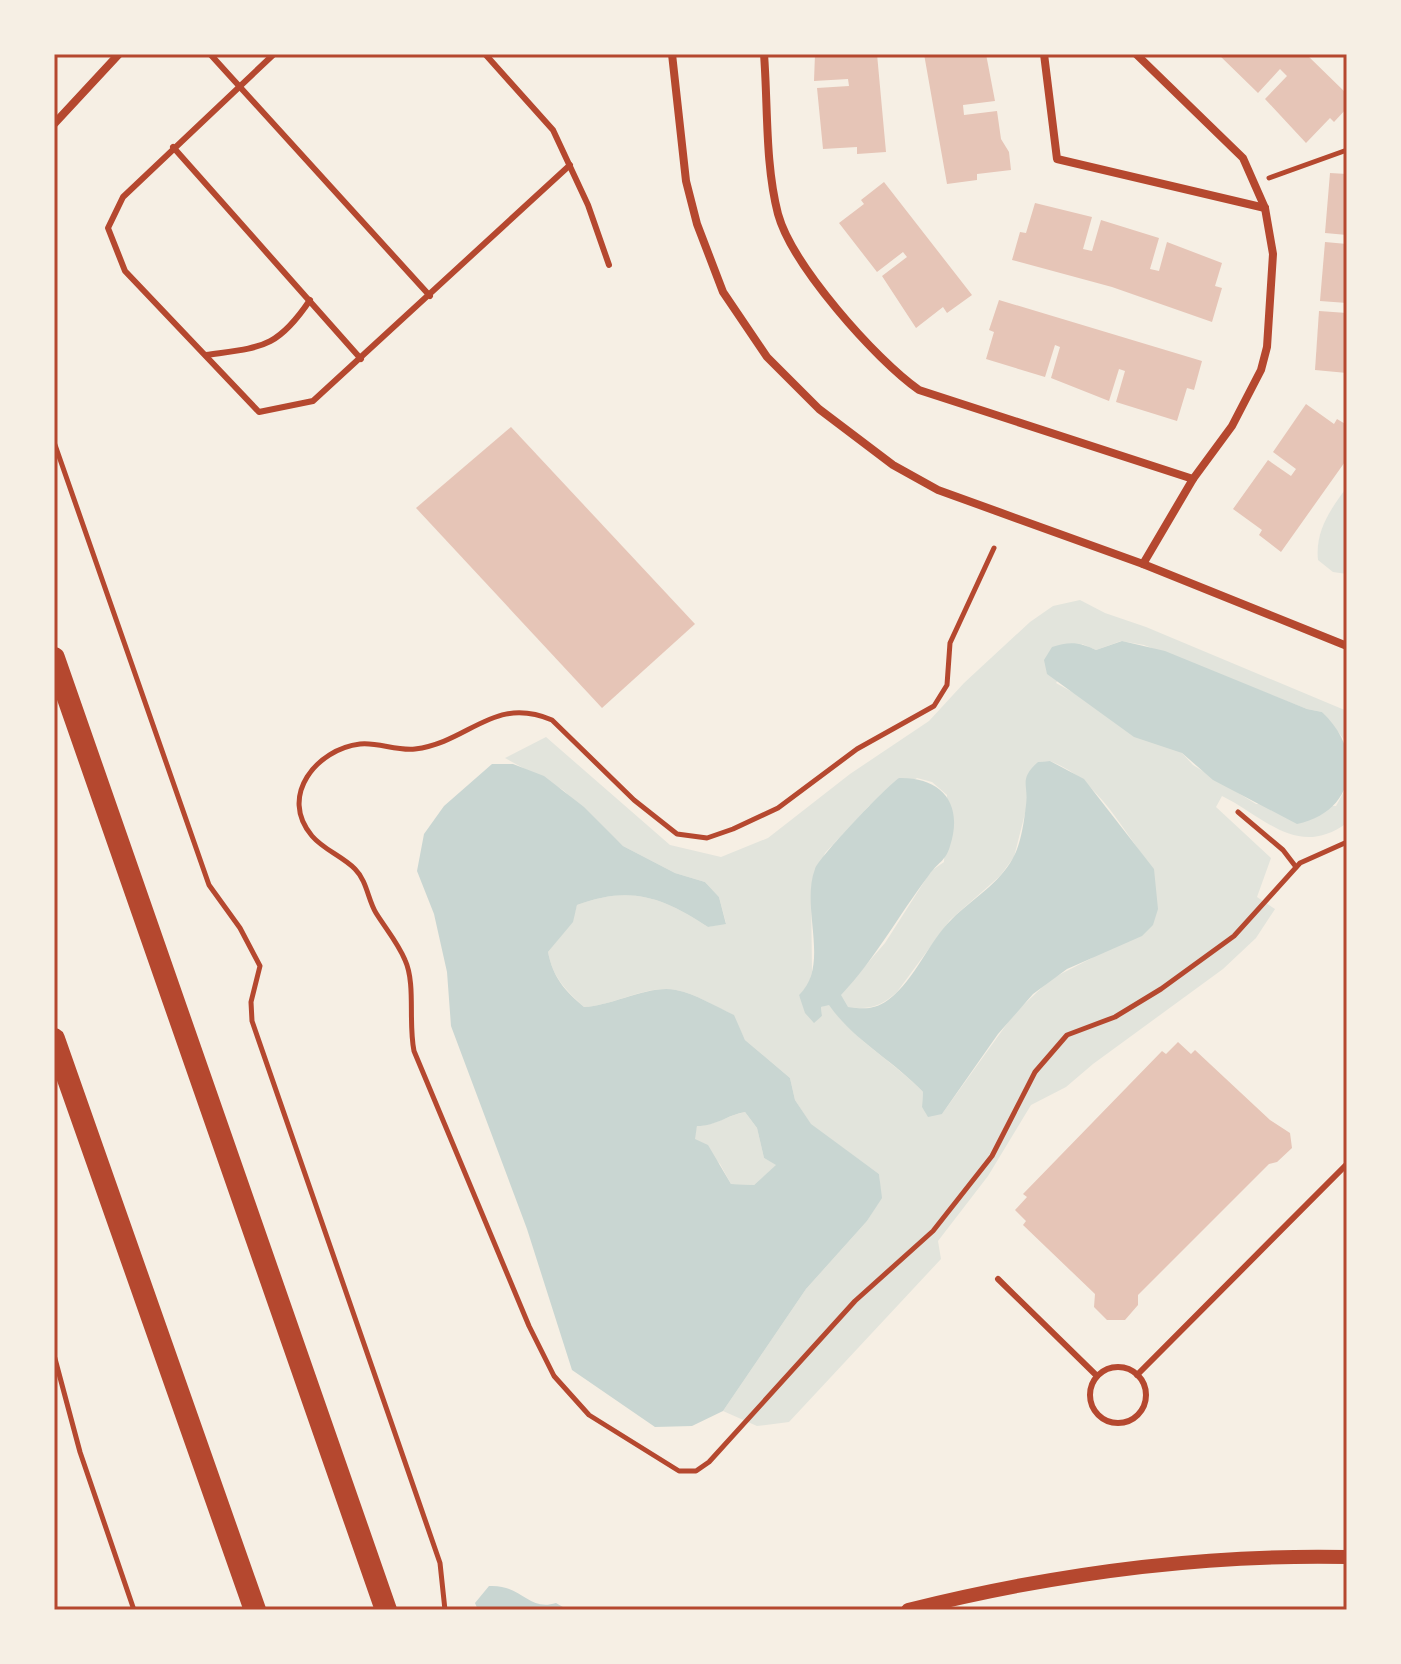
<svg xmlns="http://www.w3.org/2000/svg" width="1401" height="1664" viewBox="0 0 1401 1664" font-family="'DejaVu Sans',sans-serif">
<rect width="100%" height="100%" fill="#f6efe4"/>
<g fill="#e2e4dc" fill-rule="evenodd">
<path d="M1347,487V574L1333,572L1318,560C1315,531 1330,510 1347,487Z"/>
<path d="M1080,600L1105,613L1146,627L1347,711V743L1322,712L1307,709L1144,645L1121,641L1096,650L1082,644L1056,683L1182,753L1193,765L1256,804L1336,806L1347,786V823C1297,859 1265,817 1222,796L1216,807L1271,858L1257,897L1275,909L1256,938L1223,969L1093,1064L1066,1087L1031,1105L988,1176L938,1241L941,1259L789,1422L757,1426L723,1411L806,1289L867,1221L881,1198L879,1174L811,1125L795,1100L790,1078L745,1040L733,1015C715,1006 696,994 676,990C647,984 613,1006 584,1007C565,989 553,978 548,952L572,922L577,905C630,885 663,897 708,927L726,923L719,897L705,882L675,873L623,846L563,790L505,758L546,737L670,845L721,857L768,838L850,774L929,721L964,683L1030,622L1053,606ZM1050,761C1099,779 1123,832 1154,870L1092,958L1051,979L1014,1014L942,1114L922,1107L923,1092C893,1061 853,1040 829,1004L821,1007L822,1016L814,1022L799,995L808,986L812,972L811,888L825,853L869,806L917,778L932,782L947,795L944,862L931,871L885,943L840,995L847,1007C869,1010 880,1007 897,992L950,920L1000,876L1014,857L1038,762Z"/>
<path d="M745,1112L757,1128L764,1158L777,1165L754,1185L731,1184L720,1164L694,1139L697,1126C716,1125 726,1116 745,1112Z"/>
</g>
<g fill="#c9d6d2" fill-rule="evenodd">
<path d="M1122,641L1165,651L1307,709L1322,712C1364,751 1357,811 1297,824L1213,780L1182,753L1134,737L1047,674L1044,660L1052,647C1069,641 1080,642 1096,650Z"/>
<path d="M1050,761L1084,779L1154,869L1158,909L1153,925L1142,936L1067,969L1033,994L998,1034L942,1114L928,1117L922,1107L923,1092C893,1060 854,1041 829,1005L821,1007L822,1016L814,1023L805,1013L799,995C831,965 800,908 815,869C819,857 885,788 899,778C941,777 964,803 950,846C946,861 937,863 929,875C898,916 876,958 841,995L848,1007C864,1009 874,1010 888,1000C916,979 928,942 952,919C972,899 999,884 1013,858C1021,844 1024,822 1026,805C1029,784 1018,780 1038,762Z"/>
<path d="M492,764H513L544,776L584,807L623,846L675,873L705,882L719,897L726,924L708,927C663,897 630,885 577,905L573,922L548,952C553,977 564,990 584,1007C612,1006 650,984 676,990C696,994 715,1006 734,1015L745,1040L790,1078L795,1100L811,1124L879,1174L882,1198L867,1221L806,1289L723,1411L692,1426L655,1427L572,1370L527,1229L451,1026L447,972L434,914L417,871L424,834L444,806ZM745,1112L757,1128L764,1158L776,1165L754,1185L731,1184L708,1145L695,1139L697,1126C717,1126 727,1115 745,1112Z"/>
<path d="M489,1586C522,1584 528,1612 556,1603L568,1610H478L475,1603Z"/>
</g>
<g fill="#e6c5b7">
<polygon points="815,54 877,54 886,152 857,154 857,147 823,149 817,88 849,86 848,79 814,81"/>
<polygon points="924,54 986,54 995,101 963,105 964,115 997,111 1001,139 1009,152 1011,170 977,174 977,180 947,184"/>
<polygon points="1218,54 1306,54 1347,94 1347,108 1334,122 1330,118 1306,143 1265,99 1287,76 1280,69 1258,93"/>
<polygon points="1330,173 1347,174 1347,235 1325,233"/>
<polygon points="884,182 972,295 947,313 943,307 916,328 882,276 907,257 903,252 877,272 839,223 864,204 861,200"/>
<polygon points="1035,203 1092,217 1083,249 1092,251 1101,220 1159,238 1150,269 1159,271 1167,242 1222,263 1215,286 1222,288 1212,322 1112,287 1012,260 1020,232 1026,233"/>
<polygon points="1325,242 1347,244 1347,303 1320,301"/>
<polygon points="999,300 1202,361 1194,390 1187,388 1177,421 1116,402 1125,371 1119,369 1109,401 1051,378 1060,347 1055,345 1045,377 986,359 994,332 989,330"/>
<polygon points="1319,311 1347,313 1347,373 1315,370"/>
<polygon points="1306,404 1334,424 1337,419 1347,425 1347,459 1281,552 1259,535 1262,530 1233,509 1268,460 1291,476 1296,469 1273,452"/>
<polygon points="511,427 695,624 602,708 416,508"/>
<polygon points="1178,1042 1191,1054 1195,1050 1270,1120 1290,1133 1292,1148 1277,1162 1269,1164 1138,1295 1138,1305 1125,1320 1107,1320 1094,1307 1095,1294 1023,1225 1026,1221 1015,1210 1027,1197 1023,1194 1162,1051 1166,1054"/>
</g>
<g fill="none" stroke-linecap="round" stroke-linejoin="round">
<g stroke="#b5482f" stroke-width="5">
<polyline points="1269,178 1347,150"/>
<polyline points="54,442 209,885 240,928 260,966 251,1002 252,1021 440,1563 445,1610"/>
<path d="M994,548L950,643L947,685L934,706L857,749L778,808L733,829L707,838L677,834L634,800L552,720C493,695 470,742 415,749C396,751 378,742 360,744C317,749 278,796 312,836C324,850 342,856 355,869C367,881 368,900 376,913C386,929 398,943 405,960C416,984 408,1022 414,1051L529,1326L554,1376L589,1415L679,1471H696L709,1462L855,1301L933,1231L992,1156L1035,1072L1067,1035L1115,1017L1161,989L1234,936L1300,863L1347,842"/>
<polyline points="1238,812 1283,850 1296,867"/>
<polyline points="54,1355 80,1452 134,1610"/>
</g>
<g stroke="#b5482f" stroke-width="6">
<polyline points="210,54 430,296"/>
<polyline points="274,54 123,197 108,228 125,271 259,412 313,401 570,165"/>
<polyline points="485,54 553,130 588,205 609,265"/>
<polyline points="173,147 361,359"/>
<path d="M206,355C262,347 277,349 310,300"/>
<polyline points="1347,1128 1347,1146"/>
<polyline points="998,1279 1097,1376"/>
<circle cx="1118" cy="1395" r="28"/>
<polyline points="1137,1375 1347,1164"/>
</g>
<g stroke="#b5482f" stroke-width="8">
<polyline points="672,54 686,181 697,224 723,292 767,357 819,409 893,465 938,490 1143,564 1347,646"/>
<path d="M764,54C768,106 765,164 778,214C792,265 875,359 919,390L1193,479"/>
<polyline points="1044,54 1057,159 1265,208"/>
<polyline points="1136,54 1243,158 1265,208 1273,254 1267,347 1261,370 1232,426 1193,479 1143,564"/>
<polyline points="54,124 119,54"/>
</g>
<path stroke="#b5482f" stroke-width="14" d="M908,1610C1052,1574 1198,1554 1347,1557"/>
<g stroke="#b5482f" stroke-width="22">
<polyline points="54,658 386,1610"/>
<polyline points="54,1039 255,1610"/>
</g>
</g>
<rect width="1401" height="1664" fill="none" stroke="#f6efe4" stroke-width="112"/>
<rect x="56" y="56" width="1289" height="1552" fill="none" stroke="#b5482f" stroke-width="3"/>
</svg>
